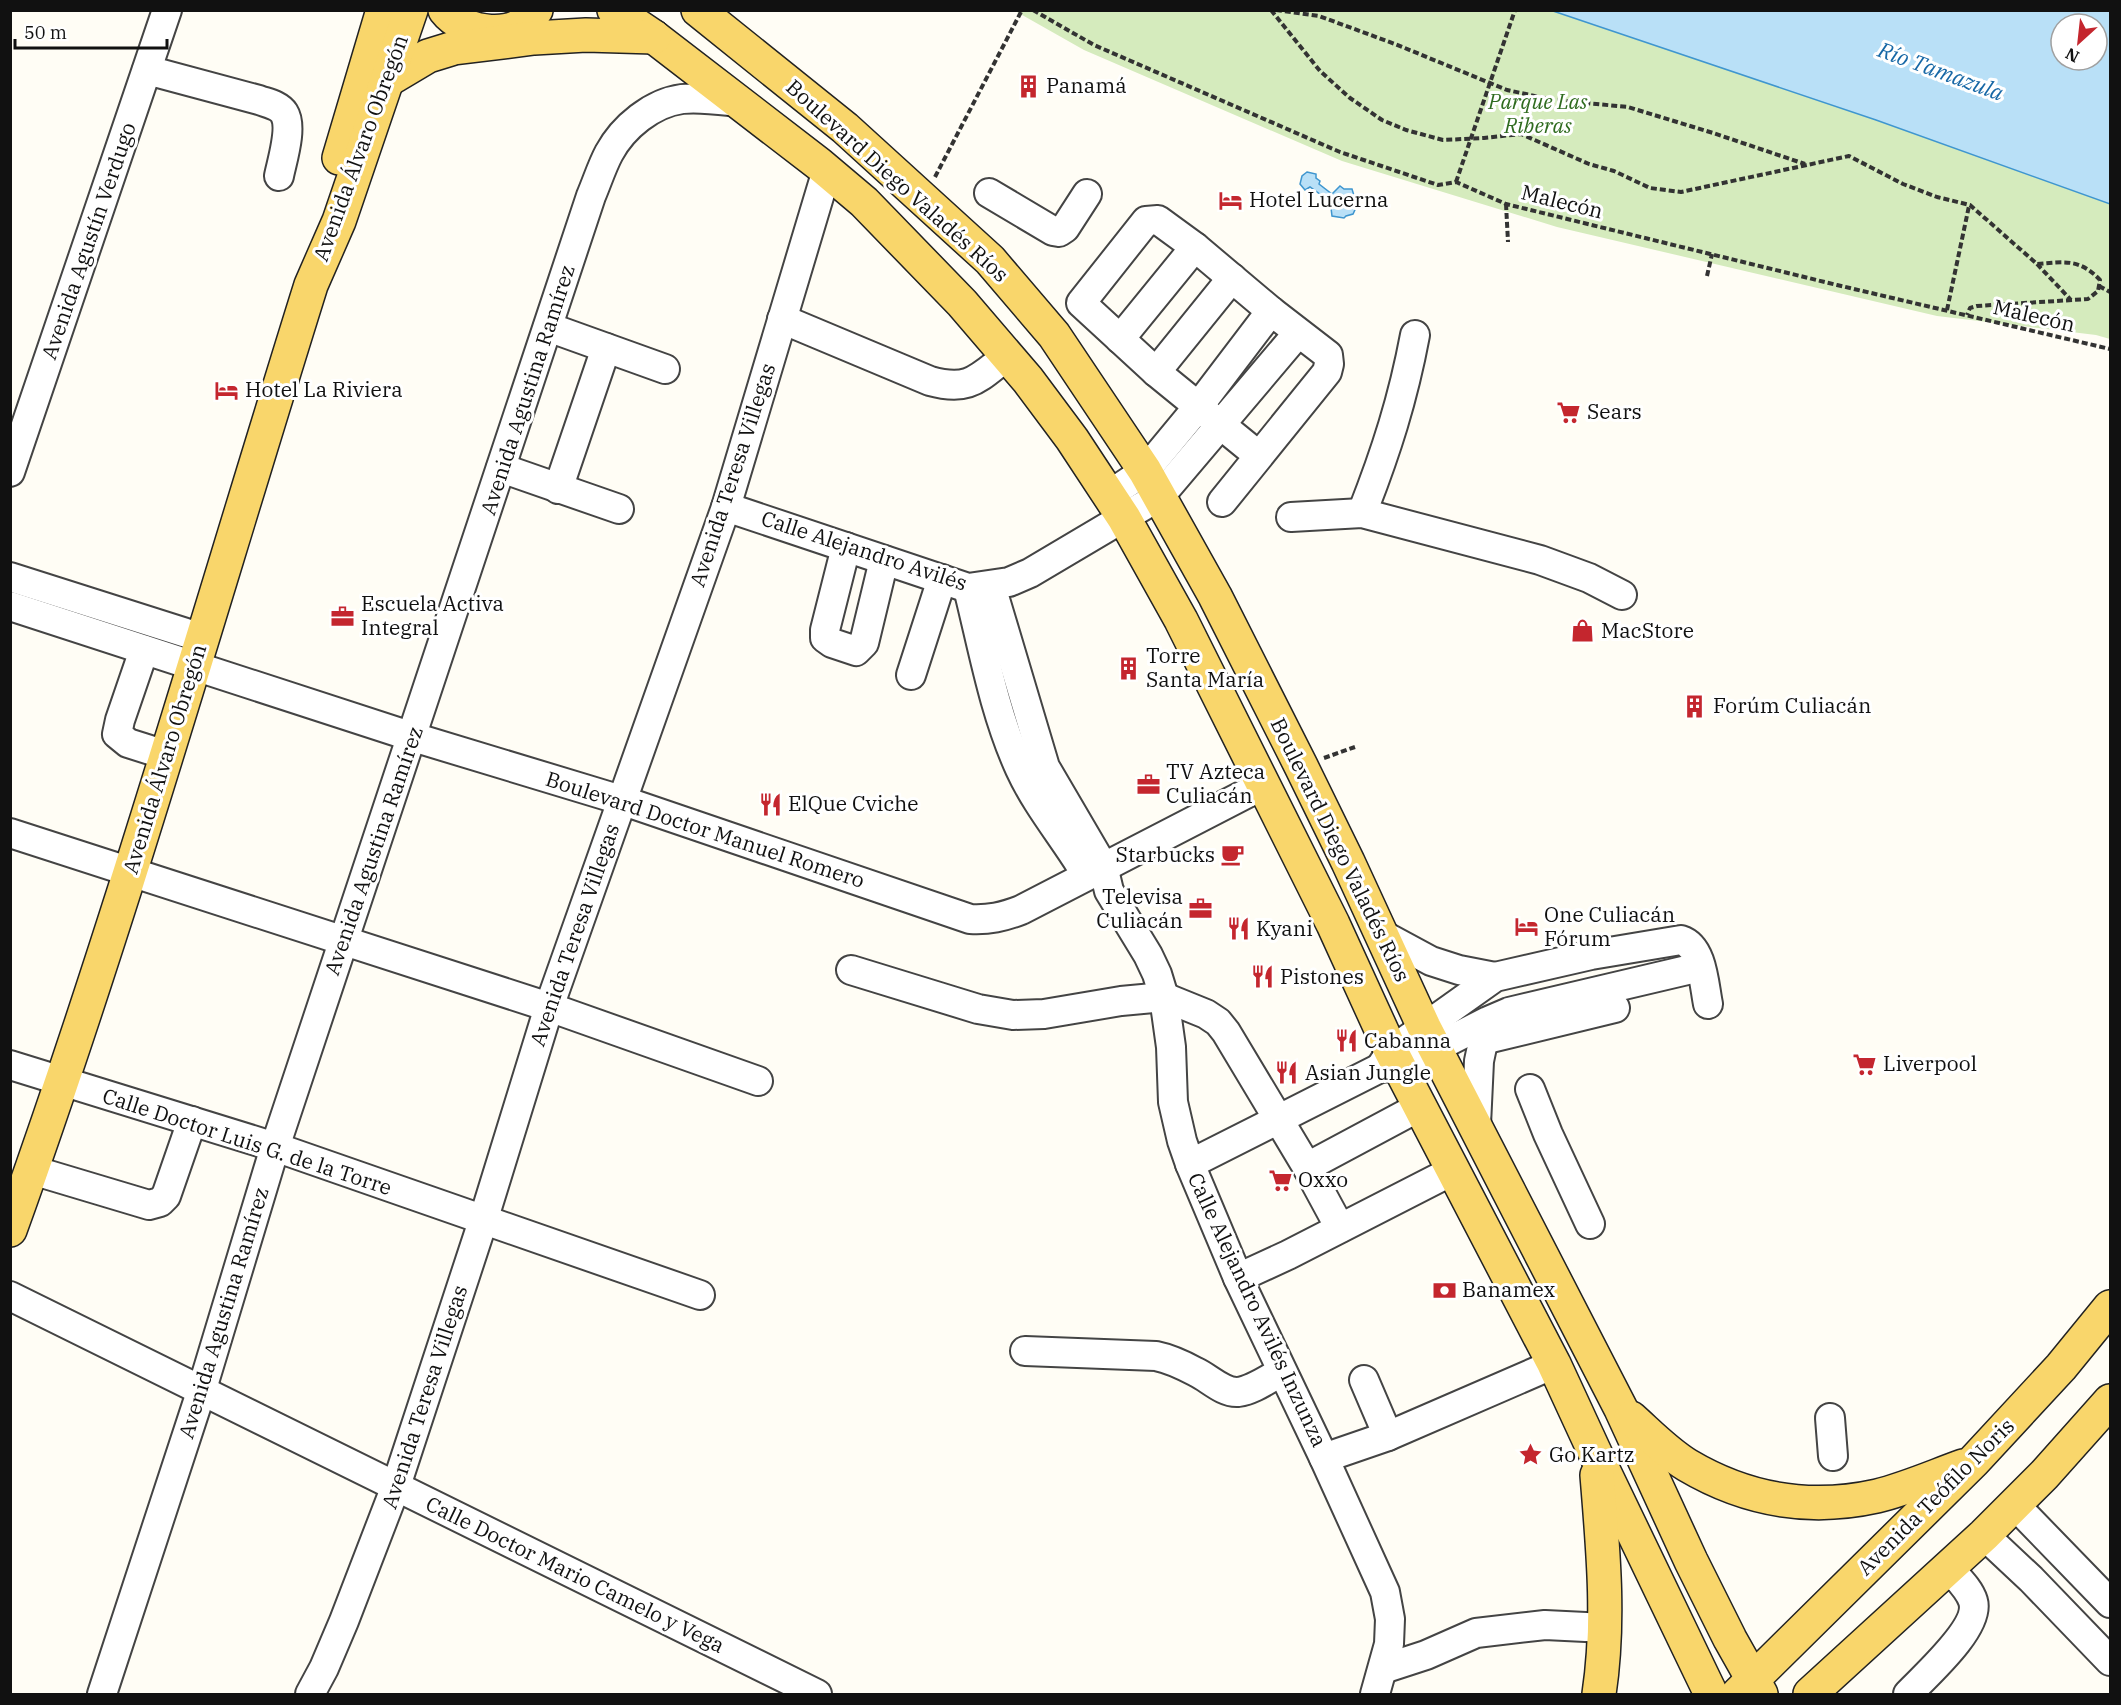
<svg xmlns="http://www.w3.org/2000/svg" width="2121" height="1705" viewBox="0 0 2121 1705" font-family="'IBM Plex Serif',serif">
<rect width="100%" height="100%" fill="#fffdf5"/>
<polygon fill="#d5ebbd" points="1015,11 1553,11 1876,120 2110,204 2110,339 2096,335 1937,316 1557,227 1342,161 1084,50"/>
<g fill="#b9e0f7" stroke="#3f96cf" stroke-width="1.5" fill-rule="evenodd">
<path d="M1553,11H2110V204L1876,120ZM2061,24H2097V60H2061Z"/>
<polygon points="1307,172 1316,174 1316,178 1320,181 1319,184 1332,194 1340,186 1344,189 1352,189 1355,199 1359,201 1353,214 1346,216 1344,218 1332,216 1331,208 1326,204 1328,200 1310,187 1305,190 1300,184 1302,176"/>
</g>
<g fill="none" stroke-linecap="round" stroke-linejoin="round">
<defs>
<g id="minor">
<path d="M147,70L259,100C267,103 279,105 284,113C293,127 282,161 279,176"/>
<polyline points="989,193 1053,231 1059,232 1065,228 1087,194"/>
<path d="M782,319L930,381C970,392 978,378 1007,356"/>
<polyline points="548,327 665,369"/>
<polyline points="1120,339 1195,247"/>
<polyline points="1156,372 1232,278"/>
<polyline points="501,468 619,509"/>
<polyline points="10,472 167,10"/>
<polyline points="558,489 606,348"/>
<polyline points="1109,495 1145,471 1198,407 1271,311"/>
<polyline points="1222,502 1327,372 1329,364 1328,355 1271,311 1195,247 1158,220 1146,221 1081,303 1156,372 1259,456"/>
<polyline points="726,507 968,588 1009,582 1030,573 1160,496 1298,333"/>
<path d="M1362,513C1386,452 1403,399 1415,335"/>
<polyline points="1291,517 1362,513 1540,560 1589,578 1622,595"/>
<polyline points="846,547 825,630 825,638 832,643 856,651 864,643 884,560"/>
<polyline points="10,577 202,638"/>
<polyline points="991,586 1045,767 1103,866 1109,891 1148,955 1157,974 1164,997 1171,1047 1173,1102 1182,1141 1190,1164 1238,1278 1324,1458 1385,1592 1390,1619 1389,1644 1375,1694"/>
<path d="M968,588C983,648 994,712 1020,769C1036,804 1061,834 1081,866"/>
<path d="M10,606L413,737L621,800L970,919C989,920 1003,917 1021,910L1263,785"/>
<polyline points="144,650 120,720 117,734 128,743 166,755"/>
<polyline points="911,675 942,579"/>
<polyline points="10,833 549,1007 758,1081"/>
<polyline points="1381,934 1431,961 1459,970 1495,977"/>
<polyline points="851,970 978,1009 1013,1015 1044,1014 1121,1001 1164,997 1206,1014 1218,1022 1226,1032 1307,1167 1340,1228"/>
<polyline points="1483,1040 1615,1008"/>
<polyline points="10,1065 275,1147 700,1295"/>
<path d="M1380,1068L1391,1051L1495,977L1591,955L1681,940C1703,947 1704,985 1708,1004"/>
<polyline points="1530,1089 1548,1134 1590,1224"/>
<polyline points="1476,1125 1479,1061 1487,1023"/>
<polyline points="1190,1164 1380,1068 1400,1066 1488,1021 1509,1012 1700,967"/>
<polyline points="1307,1167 1421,1106"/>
<polyline points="32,1170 149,1205 160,1202 166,1196 192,1121"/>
<polyline points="1238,1278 1288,1255 1454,1170"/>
<polyline points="10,1296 817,1694"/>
<path d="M1025,1351L1156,1356C1171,1359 1183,1365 1196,1372C1209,1378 1223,1393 1238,1392C1253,1390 1268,1379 1281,1372"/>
<polyline points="1364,1380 1388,1436"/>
<polyline points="1830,1418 1833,1456"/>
<polyline points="1324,1458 1388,1436 1554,1364"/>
<polyline points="2014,1504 2110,1603"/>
<polyline points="1984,1535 2031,1579 2110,1661"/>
<polyline points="1383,1669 1426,1655 1476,1633 1545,1625 1606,1628"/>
<path d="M102,1694L202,1389L275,1147L591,196C597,182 602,166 609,153C623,127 652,103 682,99C700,97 720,100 738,102"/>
<polyline points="310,1694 324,1668 344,1621 396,1486 483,1221 549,1007 726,507 827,170"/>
<path d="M1908,1694C1925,1676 1981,1627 1973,1601C1969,1588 1956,1577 1948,1567"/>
</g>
<g id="major">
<path d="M445,10C464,35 518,42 536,10"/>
<polyline points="614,10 654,37 819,164 864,202 962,303 1028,380 1072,439 1124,518 1181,620 1333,924 1391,1051 1554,1364 1596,1455 1711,1694"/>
<polyline points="698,10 845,128 990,260 1054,335 1145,471 1215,596 1301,766 1348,862 1424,1027 1621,1409 1691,1561 1730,1639 1761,1694"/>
<polyline points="386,81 428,56 454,48 534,38 586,35 654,37"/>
<polyline points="339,158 383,10"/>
<path d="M10,1230C122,919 212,601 311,285L339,221L411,10"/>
<path d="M1631,1418C1649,1434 1666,1452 1687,1465C1746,1500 1810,1511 1877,1496C1906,1489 1935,1476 1963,1466"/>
<path d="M1597,1475C1603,1549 1610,1621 1599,1694"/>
<polyline points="1738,1694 1973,1462 2061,1367 2110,1307"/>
<polyline points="1810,1694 1984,1535 2044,1475 2110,1401"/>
</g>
</defs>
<use href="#minor" stroke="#444" stroke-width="32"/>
<use href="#major" stroke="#222" stroke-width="36"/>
<g stroke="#333" stroke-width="4" stroke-dasharray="6 3" stroke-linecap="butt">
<polyline points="1033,10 1094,45 1340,152 1438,185 1456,182 1506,204 1837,285 2110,349"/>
<path d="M1271,10L1320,71L1350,98L1382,120L1406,130L1443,140L1484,138L1521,134L1589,164L1614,171L1650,188L1681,192L1849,156L1903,184L1937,197L1970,205L2037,264C2065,262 2079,258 2100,280L2098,291L2088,299L1977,306L1970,308L1967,315"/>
<polyline points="1276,10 1319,16 1395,44 1507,90 1554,100 1628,107 1713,133 1805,164"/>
<polyline points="935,177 1022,10"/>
<polyline points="1506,204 1508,242"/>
<polyline points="2037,264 2071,300"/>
<polyline points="1707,276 1712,254"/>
<polyline points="2099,286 2110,292"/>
<polyline points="1947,310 1969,206"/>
<polyline points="1324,758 1355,747"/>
</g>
<use href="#minor" stroke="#fff" stroke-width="28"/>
<use href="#major" stroke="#f9d66b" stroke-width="33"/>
<polyline stroke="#333" stroke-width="4" stroke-dasharray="6 3" stroke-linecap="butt" points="1456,182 1515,10"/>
</g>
<defs>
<symbol id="building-bare" viewBox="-9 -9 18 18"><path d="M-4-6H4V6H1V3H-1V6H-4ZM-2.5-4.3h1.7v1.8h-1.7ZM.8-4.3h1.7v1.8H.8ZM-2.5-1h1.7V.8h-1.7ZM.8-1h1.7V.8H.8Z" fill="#c4262e" stroke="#fff" stroke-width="2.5" paint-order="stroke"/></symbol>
<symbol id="hotel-bare" viewBox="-9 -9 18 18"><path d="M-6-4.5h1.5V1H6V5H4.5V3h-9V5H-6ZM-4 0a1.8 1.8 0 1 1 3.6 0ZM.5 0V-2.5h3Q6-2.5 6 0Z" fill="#c4262e" stroke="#fff" stroke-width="2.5" paint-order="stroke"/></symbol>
<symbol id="supermarket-bare" viewBox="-9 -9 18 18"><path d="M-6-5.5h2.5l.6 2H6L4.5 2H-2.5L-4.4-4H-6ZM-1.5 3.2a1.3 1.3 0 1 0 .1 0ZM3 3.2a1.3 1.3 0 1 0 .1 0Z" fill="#c4262e" stroke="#fff" stroke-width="2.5" paint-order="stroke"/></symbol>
<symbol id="office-bare" viewBox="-9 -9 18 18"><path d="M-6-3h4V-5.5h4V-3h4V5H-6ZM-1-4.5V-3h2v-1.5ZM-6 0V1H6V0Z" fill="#c4262e" stroke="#fff" stroke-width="2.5" paint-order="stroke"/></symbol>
<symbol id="shop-bare" viewBox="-9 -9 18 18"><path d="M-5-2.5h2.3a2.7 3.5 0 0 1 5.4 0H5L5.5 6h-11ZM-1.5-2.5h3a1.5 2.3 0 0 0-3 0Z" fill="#c4262e" stroke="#fff" stroke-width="2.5" paint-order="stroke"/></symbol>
<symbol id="restaurant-bare" viewBox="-9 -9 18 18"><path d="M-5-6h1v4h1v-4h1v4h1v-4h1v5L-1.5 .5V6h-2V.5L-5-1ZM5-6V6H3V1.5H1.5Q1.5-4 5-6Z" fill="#c4262e" stroke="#fff" stroke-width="2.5" paint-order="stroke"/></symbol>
<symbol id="cafe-bare" viewBox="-9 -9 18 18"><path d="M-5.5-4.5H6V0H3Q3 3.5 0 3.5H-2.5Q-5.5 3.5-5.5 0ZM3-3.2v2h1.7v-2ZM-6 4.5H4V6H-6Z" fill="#c4262e" stroke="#fff" stroke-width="2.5" paint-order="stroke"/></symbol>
<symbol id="bank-bare" viewBox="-9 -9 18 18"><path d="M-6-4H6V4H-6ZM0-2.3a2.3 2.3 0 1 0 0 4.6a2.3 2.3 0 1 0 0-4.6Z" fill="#c4262e" stroke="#fff" stroke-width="2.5" paint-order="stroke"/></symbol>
<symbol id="sight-bare" viewBox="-9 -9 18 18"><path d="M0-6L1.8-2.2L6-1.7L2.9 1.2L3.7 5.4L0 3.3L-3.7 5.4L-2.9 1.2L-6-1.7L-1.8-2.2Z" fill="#c4262e" stroke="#fff" stroke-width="2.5" paint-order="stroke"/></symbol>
</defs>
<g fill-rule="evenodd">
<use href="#building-bare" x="1012" y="70" width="33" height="33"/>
<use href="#hotel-bare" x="1214" y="184" width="33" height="33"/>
<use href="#hotel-bare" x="210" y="374" width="33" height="33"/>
<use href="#supermarket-bare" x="1552" y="396" width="33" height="33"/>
<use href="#office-bare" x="326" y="600" width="33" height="33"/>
<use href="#shop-bare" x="1566" y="614" width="33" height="33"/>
<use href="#building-bare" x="1112" y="652" width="33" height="33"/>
<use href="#building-bare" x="1678" y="690" width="33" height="33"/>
<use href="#office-bare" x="1132" y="768" width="33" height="33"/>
<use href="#restaurant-bare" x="754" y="788" width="33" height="33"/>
<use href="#cafe-bare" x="1216" y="838" width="33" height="33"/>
<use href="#office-bare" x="1184" y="892" width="33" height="33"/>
<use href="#hotel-bare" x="1510" y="910" width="33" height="33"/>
<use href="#restaurant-bare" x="1222" y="912" width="33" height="33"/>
<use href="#restaurant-bare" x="1246" y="960" width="33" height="33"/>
<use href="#restaurant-bare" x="1330" y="1024" width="33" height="33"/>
<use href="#supermarket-bare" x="1848" y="1048" width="33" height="33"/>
<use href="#restaurant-bare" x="1270" y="1056" width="33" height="33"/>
<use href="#supermarket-bare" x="1264" y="1164" width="33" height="33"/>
<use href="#bank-bare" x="1428" y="1274" width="33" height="33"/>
<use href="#sight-bare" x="1514" y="1438" width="33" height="33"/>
</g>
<g text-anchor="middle" stroke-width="6" stroke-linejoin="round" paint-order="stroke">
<g font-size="21" fill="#111" stroke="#fff" text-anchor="start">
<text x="1046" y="93">Panamá</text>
<text x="1249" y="207">Hotel Lucerna</text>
<text x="245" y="397">Hotel La Riviera</text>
<text x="1587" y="419">Sears</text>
<text x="361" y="611">Escuela Activa<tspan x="361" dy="24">Integral</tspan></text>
<text x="1601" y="638">MacStore</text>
<text x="1146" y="663">Torre<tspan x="1146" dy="24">Santa María</tspan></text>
<text x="1713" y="713">Forúm Culiacán</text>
<text x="1166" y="779">TV Azteca<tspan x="1166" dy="24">Culiacán</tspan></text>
<text x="788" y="811">ElQue Cviche</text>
<text x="1215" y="862" text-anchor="end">Starbucks</text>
<text x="1183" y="904" text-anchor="end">Televisa<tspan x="1183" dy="24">Culiacán</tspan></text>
<text x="1544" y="922">One Culiacán<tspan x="1544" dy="24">Fórum</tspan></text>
<text x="1256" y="936">Kyani</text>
<text x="1280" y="984">Pistones</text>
<text x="1364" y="1048">Cabanna</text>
<text x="1883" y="1071">Liverpool</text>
<text x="1305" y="1080">Asian Jungle</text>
<text x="1298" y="1187">Oxxo</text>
<text x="1462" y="1297">Banamex</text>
<text x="1549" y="1462">Go Kartz</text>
</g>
<g font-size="21" font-style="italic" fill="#2f6b1f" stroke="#fff">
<text x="1538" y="109">Parque Las<tspan x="1538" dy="24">Riberas</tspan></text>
</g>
<g font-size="21" fill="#111" stroke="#fff">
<text transform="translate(361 148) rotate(-70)" y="7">Avenida Álvaro Obregón</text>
<text transform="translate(897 181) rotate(42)" y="7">Boulevard Diego Valadés Ríos</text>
<text transform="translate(1562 202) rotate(14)" y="7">Malecón</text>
<text transform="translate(89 241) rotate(-71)" y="7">Avenida Agustín Verdugo</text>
<text transform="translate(2034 316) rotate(13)" y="7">Malecón</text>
<text transform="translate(528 390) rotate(-72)" y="7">Avenida Agustina Ramírez</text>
<text transform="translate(733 475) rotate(-72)" y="7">Avenida Teresa Villegas</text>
<text transform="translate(864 551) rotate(18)" y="7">Calle Alejandro Avilés</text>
<text transform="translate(165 759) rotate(-73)" y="7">Avenida Álvaro Obregón</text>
<text transform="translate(705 830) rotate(18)" y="7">Boulevard Doctor Manuel Romero</text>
<text transform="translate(1340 850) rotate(64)" y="7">Boulevard Diego Valadés Ríos</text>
<text transform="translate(374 851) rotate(-71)" y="7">Avenida Agustina Ramírez</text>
<text transform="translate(575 935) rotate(-71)" y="7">Avenida Teresa Villegas</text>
<text transform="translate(247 1142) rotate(18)" y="7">Calle Doctor Luis G. de la Torre</text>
<text transform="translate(1257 1310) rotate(65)" y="7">Calle Alejandro Avilés Inzunza</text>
<text transform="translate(224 1313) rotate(-73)" y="7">Avenida Agustina Ramírez</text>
<text transform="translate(425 1397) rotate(-72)" y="7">Avenida Teresa Villegas</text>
<text transform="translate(1936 1497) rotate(-45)" y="7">Avenida Teófilo Noris</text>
<text transform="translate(575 1575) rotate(26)" y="7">Calle Doctor Mario Camelo y Vega</text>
</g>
<g font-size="22" font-style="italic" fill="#1768a6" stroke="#fff">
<text transform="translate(1941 71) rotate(20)" y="8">Río Tamazula</text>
</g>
</g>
<rect width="2121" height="1705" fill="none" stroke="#111111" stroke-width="24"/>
<g transform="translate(2079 42) rotate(207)"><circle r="28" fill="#ffffff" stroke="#a0a0a0" stroke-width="1.5"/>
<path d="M0-4.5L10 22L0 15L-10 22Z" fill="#c4262e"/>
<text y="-9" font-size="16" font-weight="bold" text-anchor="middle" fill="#111111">N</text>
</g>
<path d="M15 39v9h152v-9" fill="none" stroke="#111111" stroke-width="3"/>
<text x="24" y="39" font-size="18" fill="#111111" stroke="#ffffff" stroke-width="4.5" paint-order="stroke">50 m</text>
</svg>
